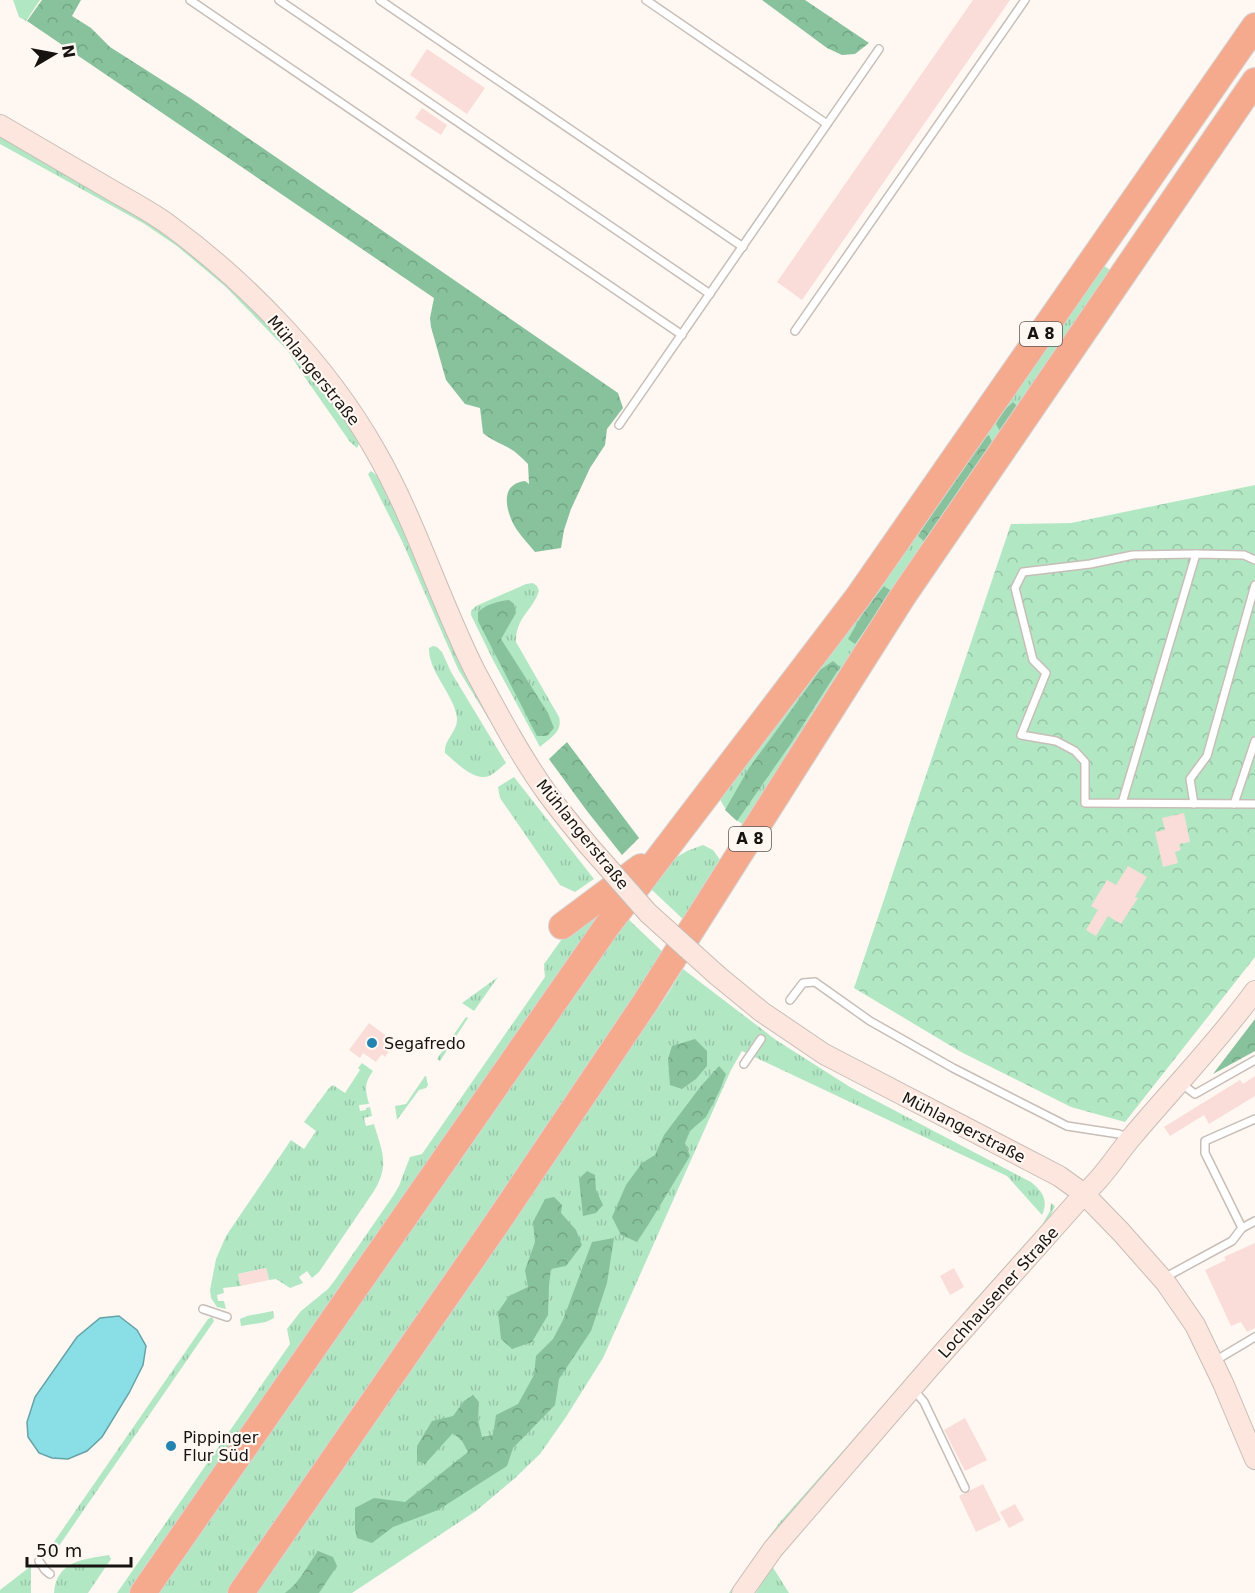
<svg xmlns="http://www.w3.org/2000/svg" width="1255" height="1593" viewBox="0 0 1255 1593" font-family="'DejaVu Sans',sans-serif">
<defs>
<pattern id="grass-tufts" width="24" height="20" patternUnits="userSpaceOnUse" patternTransform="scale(1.5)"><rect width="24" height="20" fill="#b2e7c4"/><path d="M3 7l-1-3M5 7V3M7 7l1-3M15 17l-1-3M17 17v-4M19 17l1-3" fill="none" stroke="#98c5a7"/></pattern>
<pattern id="forest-crowns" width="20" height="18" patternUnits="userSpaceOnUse" patternTransform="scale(1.5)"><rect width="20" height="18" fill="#87c29c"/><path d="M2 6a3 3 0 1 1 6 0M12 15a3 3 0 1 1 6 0" fill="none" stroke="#74a685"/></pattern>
<pattern id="park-crowns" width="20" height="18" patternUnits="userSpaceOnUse" patternTransform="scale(1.5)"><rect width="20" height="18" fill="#b2e7c4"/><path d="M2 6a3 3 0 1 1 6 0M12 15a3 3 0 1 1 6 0" fill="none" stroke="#98c5a7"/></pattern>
</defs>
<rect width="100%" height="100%" fill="#fff7f2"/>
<g fill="url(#grass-tufts)">
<polygon points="13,0 40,0 26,21 19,17"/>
<polygon points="0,134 146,219 228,283 276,329 324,388 360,441 357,448 350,442 304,376 288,351 226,287 177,246 143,223 0,144"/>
<path d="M1101,264L1115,273L746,826C731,818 725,810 718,795Z"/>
<polygon points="371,471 380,478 512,757 458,669 402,541 368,474"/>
<path d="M533,583L537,586L539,591C532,612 516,616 516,642L559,717C563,732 550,738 540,747L493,660L471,615V611L476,606L526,584Z"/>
<path d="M433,646L437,647L442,652L451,672L506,763C501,767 496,772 491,775C476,784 456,762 445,753C443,740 458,732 457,718C454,694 428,672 429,648Z"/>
<polygon points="514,777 594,879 575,892 560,885 500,798 498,787"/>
<polygon points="703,845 713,850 723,864 687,923 651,889 675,858 687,851"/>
<polygon points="598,909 603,913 130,1593 117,1593 290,1344 287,1329 301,1311 328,1289 335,1280 393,1196 399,1186 410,1157 422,1154 545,977 544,964 567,932"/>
<polygon points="625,916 667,956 612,1039 228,1593 155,1593"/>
<path d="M683,969L776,1040L850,1087L1031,1182C1042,1191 1049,1200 1042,1215L1007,1176L742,1051L731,1070L603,1358L566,1417L540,1454L514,1479L476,1511L352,1593H256L555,1160L669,992Z"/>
<polygon points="498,977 474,1011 462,1003"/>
<polygon points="466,1017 468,1018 440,1061 437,1059"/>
<path d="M362,1063L373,1071C364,1084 365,1089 369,1104L359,1105L360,1111L366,1110V1108L370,1107L372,1116L364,1118L366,1126L374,1124C382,1151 390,1165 374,1191L319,1272L312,1278L307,1271L299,1277L303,1283L290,1288L276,1279L269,1280L266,1268L238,1274L241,1286L223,1288L224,1293L217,1295L218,1301H224L226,1309L217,1307L211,1298L210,1290L216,1259L226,1236L291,1140L304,1149L316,1131L304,1122L329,1088L333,1085L345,1093L360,1070L358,1068Z"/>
<polygon points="425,1076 426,1076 428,1085 426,1088 419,1090 397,1120 395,1106 406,1104"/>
<polygon points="1051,1203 1055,1206 1049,1219 967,1312 966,1310 1042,1225 1050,1211"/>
<polygon points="273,1311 274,1318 266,1322 241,1326 240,1319 247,1316"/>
<polygon points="212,1317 214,1321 52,1556 48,1556 47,1552 208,1319"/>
<polygon points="954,1326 955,1328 735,1593 729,1593 779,1523"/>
<path d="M109,1555L111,1559L88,1593H54C56,1561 84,1559 109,1555Z"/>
<polygon points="31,1566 31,1593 0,1593 0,1590"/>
<polygon points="772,1566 789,1593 756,1593"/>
</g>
<g fill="url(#forest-crowns)">
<path d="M42,0H81L72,16L91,28L110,47L190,98L618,393L623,408L607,429L605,445L590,468L571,509L564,530L561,548L535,552C529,545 522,537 517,530C506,513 498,484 525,481L529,484L528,464C522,458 516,452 509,448C500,443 491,440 483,433L480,408L465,404L446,380L431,327L430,318L434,298L27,21Z"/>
<polygon points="762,0 805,0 869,43 855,54 842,55 827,48"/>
<polygon points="1013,402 1017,406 1016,413 1000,431 996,424 1001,413"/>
<polygon points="989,435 993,444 925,542 918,536 951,483 981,440"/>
<polygon points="884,586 892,592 855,644 848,639 866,608"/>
<path d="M509,600L514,604L516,613L501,639L548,713L554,728L547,736H537L478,621V612C486,604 499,601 509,600Z"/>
<polygon points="833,661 840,667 792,742 737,821 725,810 749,768 782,723 820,670"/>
<polygon points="567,742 639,838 622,855 587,811 549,759"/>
<polygon points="1255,1019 1255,1051 1213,1074"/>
<polygon points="695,1039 707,1051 707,1066 696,1079 682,1089 670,1085 668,1059 672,1046"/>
<polygon points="719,1066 726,1074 720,1090 706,1117 690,1131 685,1143 690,1156 650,1222 637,1242 621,1235 612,1217 626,1185 642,1163 655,1155 664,1135 701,1086"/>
<polygon points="587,1171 595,1175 596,1190 603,1205 596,1213 583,1216 579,1179"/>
<polygon points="554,1197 562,1205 561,1213 576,1230 582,1245 566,1266 551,1269 549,1285 548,1315 532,1342 512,1349 501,1339 498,1312 509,1296 528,1287 525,1270 535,1242 533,1222 545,1199"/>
<polygon points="614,1238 607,1283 591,1331 559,1379 555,1405 513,1448 507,1466 438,1510 393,1527 372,1543 357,1538 355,1529 355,1508 374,1498 405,1502 468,1452 462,1441 453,1433 425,1464 417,1461 417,1446 432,1421 453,1416 464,1401 473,1395 479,1402 478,1420 482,1437 493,1435 496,1415 518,1404 534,1375 536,1356 553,1339 563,1320 592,1242"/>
<path d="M318,1551L333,1557L337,1566L319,1593H285C301,1581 306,1567 318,1551Z"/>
</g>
<polygon fill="url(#park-crowns)" points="1255,485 1255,957 1125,1122 1071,1107 961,1052 854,988 1011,524 1071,523"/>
<polygon fill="#8adfe6" stroke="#67a2a6" stroke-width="1.5" points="119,1316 137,1330 146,1346 143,1365 129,1393 102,1437 87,1451 68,1459 52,1458 39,1453 28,1437 27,1422 35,1397 77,1337 100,1318"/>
<g fill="#faddd8">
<polygon points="973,0 1010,0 802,300 777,282"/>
<polygon points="427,49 485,88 467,114 410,75"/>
<polygon points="422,108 447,125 441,135 415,118"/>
<polygon points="1184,813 1190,842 1179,844 1181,850 1175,852 1178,863 1163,867 1155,832 1165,830 1162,818"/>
<polygon points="1128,866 1147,877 1135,897 1138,898 1121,924 1108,916 1096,936 1086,930 1098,910 1091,906 1107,880 1116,885"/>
<polygon points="369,1023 392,1040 388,1046 391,1048 385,1057 382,1054 376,1062 363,1053 360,1058 349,1050"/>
<polygon points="1255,1076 1255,1096 1209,1124 1204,1115 1170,1136 1164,1127 1240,1080 1243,1084"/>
<polygon points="1255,1243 1255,1328 1247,1332 1241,1322 1231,1326 1205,1270 1226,1260 1224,1257"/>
<polygon points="266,1268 269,1280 241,1286 238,1274"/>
<polygon points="954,1268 964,1287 950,1295 940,1276"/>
<polygon points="965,1418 987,1460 965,1471 944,1430"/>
<polygon points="983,1484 1001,1520 976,1532 959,1496"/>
<polygon points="1015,1504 1024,1520 1009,1528 1000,1512"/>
</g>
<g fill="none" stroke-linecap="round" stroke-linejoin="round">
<defs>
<g id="lane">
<polyline points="190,0 682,335"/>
<polyline points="279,0 710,294"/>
<polyline points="380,0 743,247"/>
<polyline points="646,0 827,124"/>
<polyline points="795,331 1025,0"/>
<polyline points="619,425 879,49"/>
<polyline points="1196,554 1133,555 1090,564 1023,572 1015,588 1033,660 1046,673 1021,735 1056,741 1075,751 1085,762 1085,803 1255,804"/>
<polyline points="1122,803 1196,554 1244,555 1255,560"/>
<polyline points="1194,804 1190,779 1207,756 1255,585"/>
<polyline points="1234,804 1255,741"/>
<polyline points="790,1000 803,983 815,982 870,1021 953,1068 1067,1126 1119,1134 1128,1138"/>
<polyline points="744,1064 761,1039"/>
<polyline points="1182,1084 1195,1094 1255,1060"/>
<polyline points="1242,1228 1205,1153 1205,1141 1255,1119"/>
<polyline points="1164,1278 1232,1241 1242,1228 1255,1221"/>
<polyline points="203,1309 227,1317"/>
<polyline points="1213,1362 1255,1337"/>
<polyline points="914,1390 924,1402 965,1488"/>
<polyline points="39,1561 45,1570 50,1574"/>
</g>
<g id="secondary">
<path d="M0,125C36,146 72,167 108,188C128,200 150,211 169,225C248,283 327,365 375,450C416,521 439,600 476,673C497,712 521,757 547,793C560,811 574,828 588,845"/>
<polyline points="718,976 762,1012 824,1054 1059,1176 1084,1194 1121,1232 1166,1283 1195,1325 1223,1383 1255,1459"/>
<path d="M742,1593L773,1549L932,1365L1084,1194C1103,1178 1115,1157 1131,1138C1172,1089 1217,1043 1255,991"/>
</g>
<g id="highway">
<polyline points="562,926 641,867"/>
<polyline points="143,1593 607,926 858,597 1255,26"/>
<polyline points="241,1593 497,1223 645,1003 903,596 1255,81"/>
</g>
</defs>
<use href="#lane" stroke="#c7beb7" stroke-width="10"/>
<use href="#secondary" stroke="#c7beb7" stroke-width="22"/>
<use href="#highway" stroke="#d5d5d4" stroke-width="28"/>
<use href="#lane" stroke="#fff" stroke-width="7"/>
<use href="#secondary" stroke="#fce6dd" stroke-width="20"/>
<use href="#highway" stroke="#f5aa8e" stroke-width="26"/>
<defs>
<polyline id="secondary-bridge" points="588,845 648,913 718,976"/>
</defs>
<use href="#secondary-bridge" stroke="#c7beb7" stroke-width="22" stroke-linecap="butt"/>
<use href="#secondary-bridge" stroke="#fce6dd" stroke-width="20"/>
</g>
<g fill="#2284af" stroke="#fff7f2" stroke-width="2">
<circle cx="372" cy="1043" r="6"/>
<circle cx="171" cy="1446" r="6"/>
</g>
<g text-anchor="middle" stroke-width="4.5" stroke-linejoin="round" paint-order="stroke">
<g fill="#fff7f2" stroke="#5c5754" stroke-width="1.5">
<rect x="1020" y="322" width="42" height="24" rx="4.5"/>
<rect x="729" y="827" width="42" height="24" rx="4.5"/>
</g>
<g font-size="15" font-weight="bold" fill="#161310">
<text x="1041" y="339">A 8</text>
<text x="750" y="844">A 8</text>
</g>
<g font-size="16" fill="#161310" stroke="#fff7f2">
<text transform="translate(314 370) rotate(51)" y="6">Mühlangerstraße</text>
<text transform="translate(583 834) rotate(51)" y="6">Mühlangerstraße</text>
<text transform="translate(964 1127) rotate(27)" y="6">Mühlangerstraße</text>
<text transform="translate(998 1292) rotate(-48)" y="6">Lochhausener Straße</text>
</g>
<g font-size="16" fill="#161310" stroke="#fff7f2" text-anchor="start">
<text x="384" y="1049">Segafredo</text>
<text x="183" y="1443">Pippinger<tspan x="183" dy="18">Flur Süd</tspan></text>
</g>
</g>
<g transform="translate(54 54) rotate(80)" stroke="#fff7f2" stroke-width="4.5" paint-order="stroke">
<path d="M0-4.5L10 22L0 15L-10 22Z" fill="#161310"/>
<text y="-9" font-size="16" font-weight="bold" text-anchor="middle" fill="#161310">N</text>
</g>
<path d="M27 1557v9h104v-9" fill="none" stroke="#161310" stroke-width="3"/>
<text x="36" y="1557" font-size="18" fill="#161310" stroke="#fff7f2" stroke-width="4.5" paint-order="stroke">50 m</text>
</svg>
